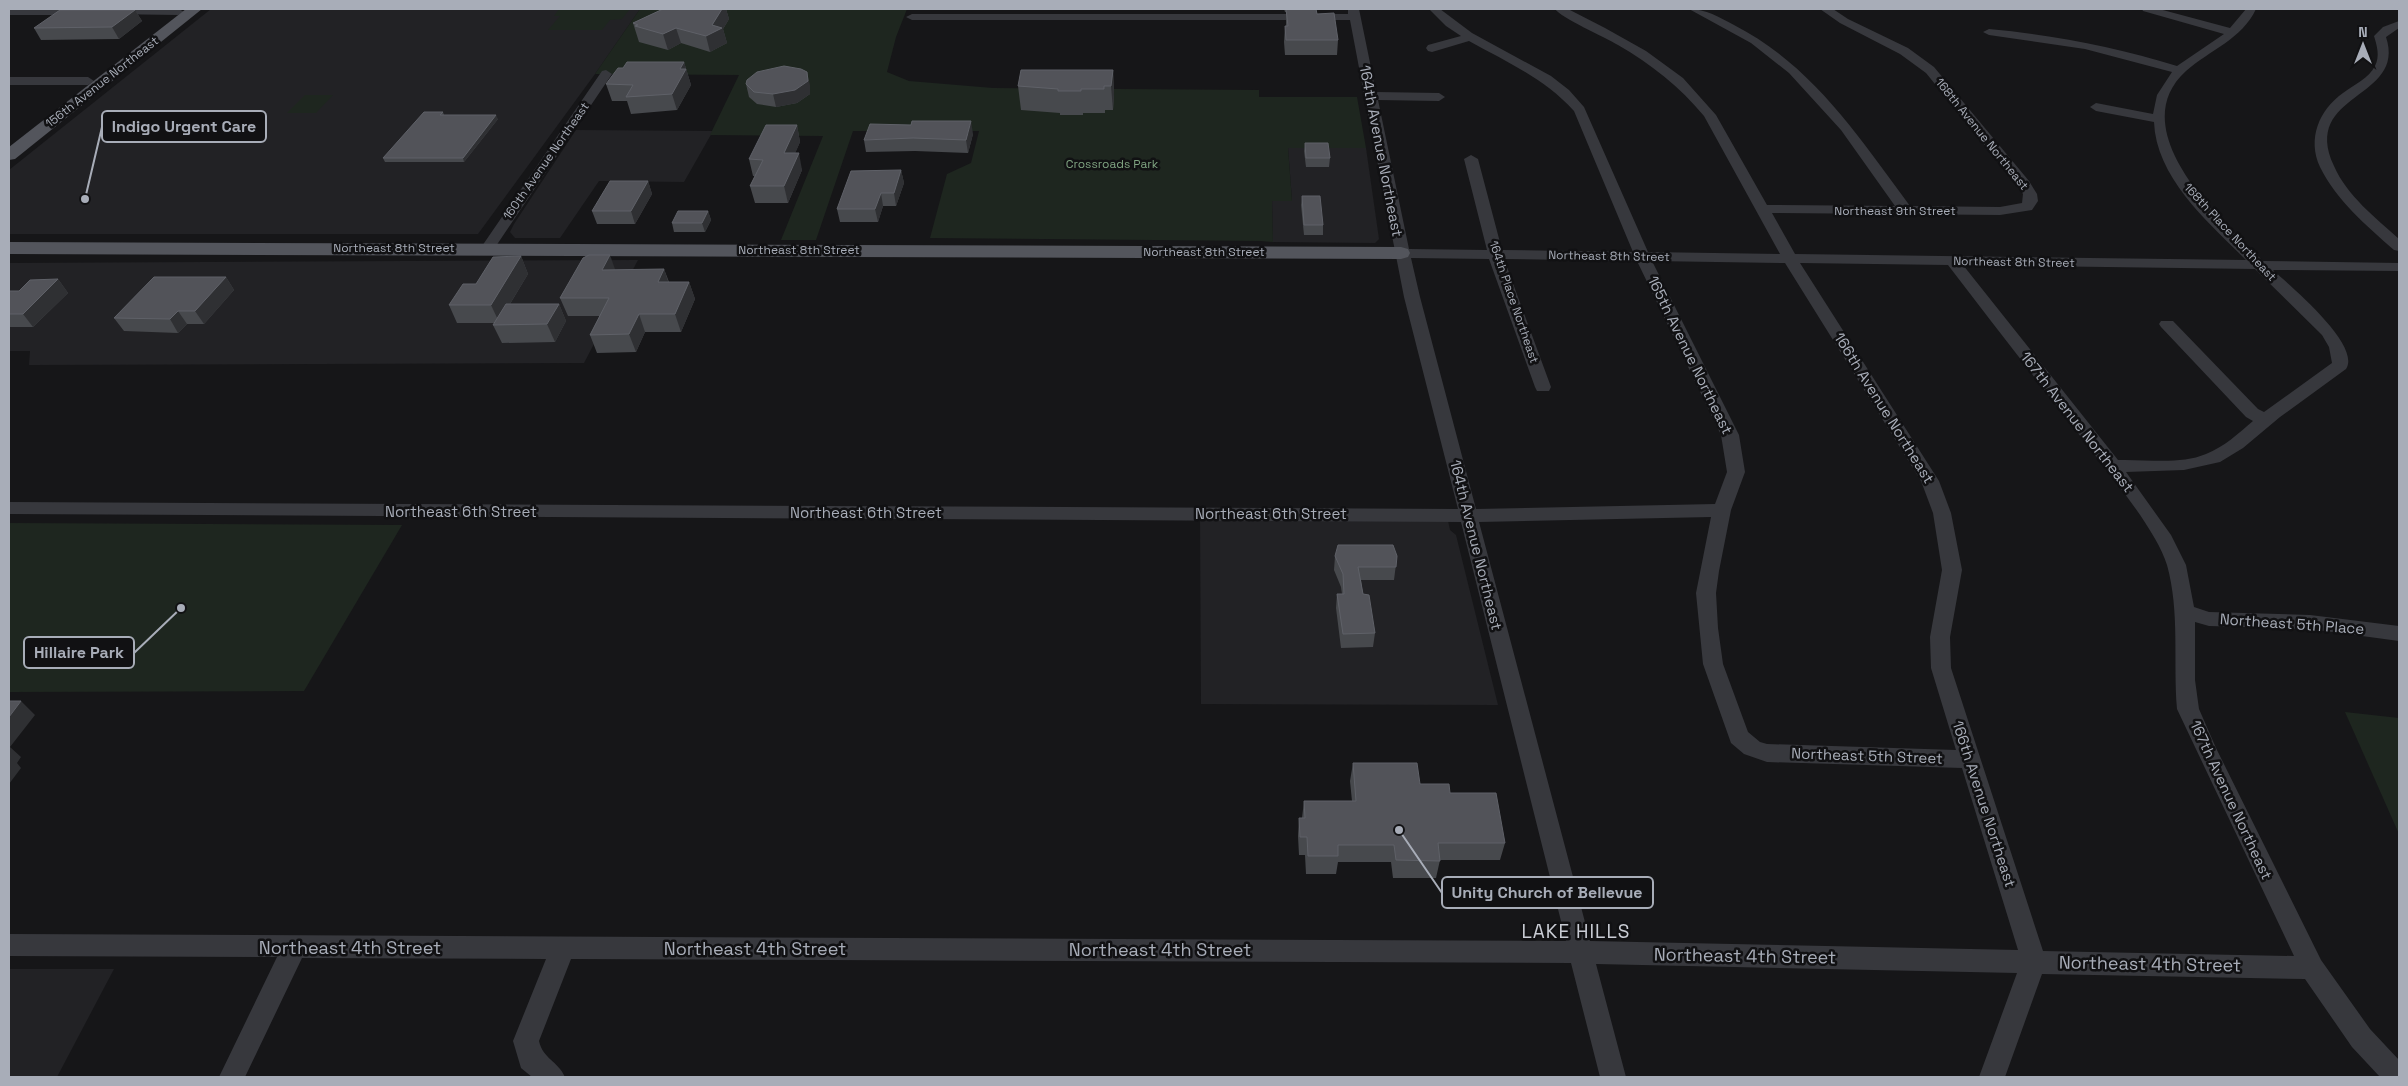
<svg xmlns="http://www.w3.org/2000/svg" width="2408" height="1086" viewBox="0 0 2408 1086" font-family="'Space Grotesk',sans-serif">
<rect width="100%" height="100%" fill="#161618"/>
<g fill="#222225">
<polygon points="211,9 640,9 595,74 478,234 9,234 9,170"/>
<polygon points="576,130 713,131 684,182 599,181 560,238 515,238 510,232 514,224"/>
<polygon points="1288,148 1366,148 1379,239 1375,243 1273,242 1272,200 1292,200"/>
<polygon points="638,260 584,363 29,365 30,351 9,351 9,263"/>
<polygon points="1200,514 1447,516 1450,530 1456,535 1498,705 1201,704"/>
<polygon points="9,969 114,969 57,1077 9,1077"/>
</g>
<g fill="#1e261f">
<polygon points="559,9 630,9 622,19 610,20 602,30 548,30 560,16 554,16"/>
<polygon points="640,9 907,9 896,37 887,72 909,81 993,88 1259,90 1259,97 1357,97 1366,148 1288,148 1292,201 1272,201 1273,242 1261,241 930,238 947,174 971,163 979,131 853,131 816,240 781,240 823,136 710,135 739,75 595,74"/>
<polygon points="305,95 333,95 316,113 287,113"/>
<polygon points="9,523 402,525 304,691 9,692"/>
<polygon points="2345,712 2399,718 2399,834"/>
</g>
<g fill="none" stroke-linecap="round" stroke-linejoin="round">
<g fill="#37383d" fill-rule="evenodd">
<polygon points="9,9 82,9 87,12 81,15 9,15"/>
<polygon points="110,9 179,9 184,12 178,15 107,14 105,12"/>
<path d="M1348,9H1359L1376,92L1439,93L1445,97L1439,101L1378,100L1409,249L1487,250L1464,159L1471,155L1478,159L1502,250L1633,252L1574,111C1545,79 1507,62 1469,41L1432,52L1428,51L1426,48L1428,45L1461,36L1446,26L1429,9H1440L1472,33L1551,76L1569,90L1584,107L1648,252L1780,254L1704,116C1680,87 1651,64 1618,45C1605,37 1561,18 1555,9H1568L1605,28L1646,51L1683,78L1716,115L1767,205L1895,206L1841,130L1789,73L1751,43L1689,9C1706,9 1719,17 1734,25C1812,65 1859,137 1910,206L2000,207L2022,203L2023,194L2018,186L1926,73L1900,54L1840,23L1820,9H1833L1848,19L1908,48L1934,67L2029,181L2037,194L2038,201L2032,210L2000,215L1772,213L1795,254L2246,260C2209,223 2156,178 2154,122L2096,111L2090,107L2096,103L2153,114L2157,95L2172,72L2085,49L1989,35L1983,32L1989,29C2053,35 2116,47 2177,66L2224,34L2143,11L2142,9H2159L2230,28L2246,9H2256C2242,39 2210,50 2186,71C2121,130 2222,222 2263,261L2399,263V271L2273,270C2289,285 2362,345 2346,369L2280,417L2243,448L2220,462L2184,470L2126,472L2171,535L2186,565L2194,607L2209,612L2310,615L2399,626V641L2310,629L2209,626L2195,622V680L2199,709L2216,748L2321,960L2370,1029L2399,1060V1077H2380L2352,1047L2305,979L2042,974L2005,1077H1979L2017,973L1596,964L1626,1077H1600L1571,963L571,959L539,1041C543,1059 558,1061 565,1077H532L521,1068L513,1041L546,959L302,958L245,1077H219L277,957L9,956V934L1566,941L1461,522L9,514V502L1458,509L1404,297L1396,256L1394,253L1395,251L1365,99L1363,96L1364,94L1350,20H912L906,17L912,14H1348ZM1411,258L1489,259L1535,387L1537,391H1549L1551,387L1504,259L1637,261L1721,435L1727,472L1715,504L1476,509L1420,297ZM1652,261L1785,263L1921,481L1933,513L1942,570L1930,637L1931,668L1956,750L1767,744L1760,742L1748,732L1723,664L1718,628L1716,593L1719,571L1731,510L1745,472L1739,435ZM1800,263L1948,265C1993,324 2039,383 2085,442C2109,474 2156,529 2167,565C2180,612 2173,661 2177,709L2294,956L2043,951L1951,668L1950,637L1962,570L1951,513L1939,481ZM1963,265L2255,269L2322,335L2329,347L2332,363L2264,412L2258,409L2173,321H2161L2159,324L2161,327L2246,417L2253,421C2239,433 2224,447 2206,454C2180,465 2146,459 2118,460ZM1711,517L1696,593L1703,664L1731,743L1744,754L1767,762L1962,768L2018,950L1590,941L1479,522Z"/>
<path d="M2399,21V28L2386,37C2407,100 2300,92 2334,166C2347,196 2376,218 2399,239V251L2394,250C2367,226 2336,200 2320,167C2307,139 2319,110 2343,93C2354,85 2369,78 2375,66C2380,56 2377,46 2374,36L2383,27Z"/>
<polygon points="606,70 612,74 494,249 492,252 482,252 480,249 602,71"/>
<polygon points="9,77 88,77 94,81 88,85 9,85"/>
</g>
<g fill="#53555c" fill-rule="evenodd">
<polygon points="186,9 202,9 15,159 9,160 9,147"/>
<polygon points="9,242 1401,247 1408,249 1410,253 1408,257 1401,259 9,254"/>
</g>
</g>
<g fill="#47494d">
<polygon points="663,9 726,9 729,19 723,29 727,43 710,52 681,43 668,50 639,42 633,23"/>
<polygon points="1284,9 1316,9 1317,14 1338,40 1337,55 1285,55 1284,42 1285,26 1286,26 1286,12 1285,12"/>
<polygon points="135,10 142,21 119,39 41,40 34,28"/>
<polygon points="684,62 691,85 677,110 631,114 627,101 612,101 606,84 623,68"/>
<polygon points="1113,70 1114,94 1113,110 1105,110 1105,113 1083,113 1083,115 1060,115 1060,113 1021,110 1018,86"/>
<polygon points="746,84 810,85 810,94 797,103 776,107 757,104 749,97"/>
<polygon points="443,112 444,115 498,119 464,162 385,162 383,158"/>
<polygon points="797,125 800,142 795,153 802,170 788,203 755,203 750,186 755,176 753,176 749,159"/>
<polygon points="973,134 968,153 915,151 866,152 864,140"/>
<polygon points="1305,143 1330,158 1329,167 1306,167 1304,151"/>
<polygon points="901,170 904,183 896,206 883,206 878,222 840,222 837,209"/>
<polygon points="648,181 652,194 635,224 597,224 592,211"/>
<polygon points="1302,196 1323,225 1323,235 1304,235 1301,205"/>
<polygon points="708,211 711,220 705,232 674,232 672,223"/>
<polygon points="521,256 528,274 510,304 559,304 566,321 555,342 502,343 493,325 495,323 457,323 449,305 476,284"/>
<polygon points="664,269 669,282 689,282 695,299 681,332 645,332 636,352 597,353 590,335 600,316 568,316 560,298 615,270"/>
<polygon points="226,277 234,290 204,324 187,324 178,333 124,331 114,318"/>
<polygon points="58,279 68,293 33,327 9,327 9,291 19,291"/>
<polygon points="1335,556 1397,556 1394,580 1361,580 1363,594 1375,633 1373,647 1341,648 1336,608 1337,594 1342,594 1341,587 1334,570"/>
<polygon points="1353,763 1450,793 1505,843 1500,860 1440,860 1436,878 1393,878 1391,862 1338,862 1336,874 1306,874 1305,855 1299,855 1298,836 1299,818 1302,818 1304,801 1352,801 1350,781"/>
</g>
<g fill="#2f3033">
<polygon points="722,9 726,9 729,19 723,29 727,43 710,52 706,36"/>
<polygon points="135,10 142,21 119,39 112,27"/>
<polygon points="676,28 681,43 668,50 663,34"/>
<polygon points="684,62 691,85 677,110 672,94 680,69"/>
<polygon points="1113,70 1114,94 1113,110 1111,86"/>
<polygon points="807,72 810,85 810,94 797,103 776,107 773,94"/>
<polygon points="496,115 498,119 464,162 463,158"/>
<polygon points="971,121 973,134 968,153 966,140"/>
<polygon points="797,125 800,142 788,170 784,153"/>
<polygon points="799,153 802,170 788,203 784,186"/>
<polygon points="901,170 904,183 896,206 894,193"/>
<polygon points="648,181 652,194 635,224 631,211"/>
<polygon points="881,193 883,206 878,222 875,209"/>
<polygon points="708,211 711,220 705,232 702,223"/>
<polygon points="610,255 616,272 602,270"/>
<polygon points="521,256 528,274 499,322 491,305"/>
<polygon points="664,269 670,287 658,282"/>
<polygon points="226,277 234,290 204,324 195,311"/>
<polygon points="58,279 68,293 33,327 23,314"/>
<polygon points="689,282 695,299 681,332 675,314"/>
<polygon points="559,304 566,321 555,342 547,324"/>
<polygon points="178,311 187,324 178,333 170,319"/>
<polygon points="639,314 645,332 636,352 629,334"/>
<polygon points="21,701 35,715 10,747 21,757 17,763 21,768 9,784 9,717"/>
</g>
<g fill="#525359" stroke="#5f6168">
<polygon points="663,9 722,9 712,25 722,28 706,36 676,28 663,34 635,26 638,25 633,23"/>
<polygon points="1286,9 1316,9 1317,14 1334,13 1338,40 1286,40 1285,26 1288,26"/>
<polygon points="60,10 135,10 112,27 34,28"/>
<polygon points="627,62 684,62 680,69 686,69 672,94 626,97 633,85 606,84 618,68 623,68"/>
<polygon points="784,66 801,69 807,72 808,81 795,90 773,94 754,92 746,84 747,80 757,72"/>
<polygon points="1021,70 1113,70 1111,86 1104,86 1104,89 1081,89 1081,91 1058,91 1058,89 1018,86"/>
<polygon points="424,112 443,112 440,115 496,115 463,158 383,158"/>
<polygon points="912,121 971,121 966,140 913,138 864,140 870,124 911,125"/>
<polygon points="766,125 797,125 784,153 799,153 784,186 750,186 763,160 749,159"/>
<polygon points="1305,143 1328,143 1330,158 1306,158"/>
<polygon points="901,170 894,193 881,193 875,209 837,209 851,171"/>
<polygon points="610,181 648,181 631,211 592,211"/>
<polygon points="1302,196 1320,196 1323,225 1304,225"/>
<polygon points="678,211 708,211 702,223 672,223"/>
<polygon points="589,255 610,255 602,270 664,269 658,282 689,282 675,314 639,314 629,334 590,335 609,298 560,298 583,258"/>
<polygon points="521,256 491,305 449,305 463,284 476,284 493,257"/>
<polygon points="154,277 226,277 195,311 178,311 170,319 114,318"/>
<polygon points="58,279 23,314 9,314 9,291 19,291 30,280"/>
<polygon points="506,304 559,304 547,324 493,325"/>
<polygon points="1338,545 1393,545 1397,556 1396,567 1358,567 1363,594 1369,595 1375,633 1343,634 1337,594 1344,594 1343,574 1335,556"/>
<polygon points="9,701 21,701 9,717"/>
<polygon points="1353,763 1417,763 1420,784 1449,784 1450,793 1496,793 1505,843 1438,843 1440,861 1396,860 1394,845 1338,845 1338,856 1308,856 1307,837 1300,837 1299,818 1305,818 1304,801 1356,801"/>
</g>
<g text-anchor="middle" stroke-width="5" stroke-linejoin="round" paint-order="stroke">
<g font-size="12" fill="#a8adb8" stroke="#111113">
<text transform="translate(102 82) rotate(-38)" y="4">156th Avenue Northeast</text>
<text transform="translate(1982 134) rotate(51)" y="4">168th Avenue Northeast</text>
<text transform="translate(546 161) rotate(-55)" y="4">160th Avenue Northeast</text>
<text x="1895" y="215">Northeast 9th Street</text>
<text transform="translate(2230 232) rotate(47)" y="4">168th Place Northeast</text>
<text x="394" y="252">Northeast 8th Street</text>
<text x="799" y="254">Northeast 8th Street</text>
<text x="1204" y="256">Northeast 8th Street</text>
<text transform="translate(1609 256) rotate(1)" y="4">Northeast 8th Street</text>
<text transform="translate(2014 262) rotate(1)" y="4">Northeast 8th Street</text>
<text transform="translate(1514 302) rotate(71)" y="4">164th Place Northeast</text>
</g>
<g font-size="12" fill="#7fa381" stroke="#111113">
<text x="1112" y="168">Crossroads Park</text>
</g>
<g font-size="15" fill="#a8adb8" stroke="#111113">
<text transform="translate(1381 151) rotate(79)" y="5">164th Avenue Northeast</text>
<text transform="translate(1690 355) rotate(64)" y="5">165th Avenue Northeast</text>
<text transform="translate(1884 408) rotate(58)" y="5">166th Avenue Northeast</text>
<text transform="translate(2077 422) rotate(52)" y="5">167th Avenue Northeast</text>
<text x="461" y="517">Northeast 6th Street</text>
<text x="866" y="518">Northeast 6th Street</text>
<text x="1271" y="519">Northeast 6th Street</text>
<text transform="translate(1476 545) rotate(76)" y="5">164th Avenue Northeast</text>
<text transform="translate(2292 624) rotate(4)" y="5">Northeast 5th Place</text>
<text transform="translate(1867 756) rotate(2)" y="5">Northeast 5th Street</text>
<text transform="translate(2231 800) rotate(65)" y="5">167th Avenue Northeast</text>
<text transform="translate(1984 804) rotate(72)" y="5">166th Avenue Northeast</text>
</g>
<g font-size="18" fill="#a8adb8" stroke="#111113">
<text x="350" y="954">Northeast 4th Street</text>
<text x="755" y="955">Northeast 4th Street</text>
<text x="1160" y="956">Northeast 4th Street</text>
<text transform="translate(1745 956) rotate(1)" y="6">Northeast 4th Street</text>
<text transform="translate(2150 964) rotate(1)" y="6">Northeast 4th Street</text>
</g>
<g font-size="19" letter-spacing="1" fill="#c9ccd4" stroke="#111113">
<text x="1576" y="938">LAKE HILLS</text>
</g>
</g>
<path fill="none" stroke="#a8adb8" stroke-width="2" d="M85 199L102 127M181 608L134 653M1399 830L1442 893"/>
<g fill="#a8adb8" stroke="#111113" stroke-width="2">
<circle cx="85" cy="199" r="5"/>
<circle cx="181" cy="608" r="5"/>
<circle cx="1399" cy="830" r="5"/>
</g>
<g fill="#111113" stroke="#a8adb8" stroke-width="2">
<rect x="102" y="111" width="164" height="31" rx="5"/>
<rect x="24" y="637" width="110" height="31" rx="5"/>
<rect x="1442" y="877" width="211" height="31" rx="5"/>
</g>
<g font-size="16" text-anchor="middle" font-weight="bold" fill="#a8adb8">
<text x="184" y="132">Indigo Urgent Care</text>
<text x="79" y="658">Hillaire Park</text>
<text x="1547" y="898">Unity Church of Bellevue</text>
</g>
<rect width="2408" height="1086" fill="none" stroke="#a8adb8" stroke-width="20"/>
<g transform="translate(2363 45)" stroke="#111113" stroke-width="4" paint-order="stroke">
<path d="M0-4L9 19L0 12L-9 19Z" fill="#a8adb8"/>
<text y="-8" font-size="14" font-weight="bold" text-anchor="middle" fill="#a8adb8">N</text>
</g>
</svg>
